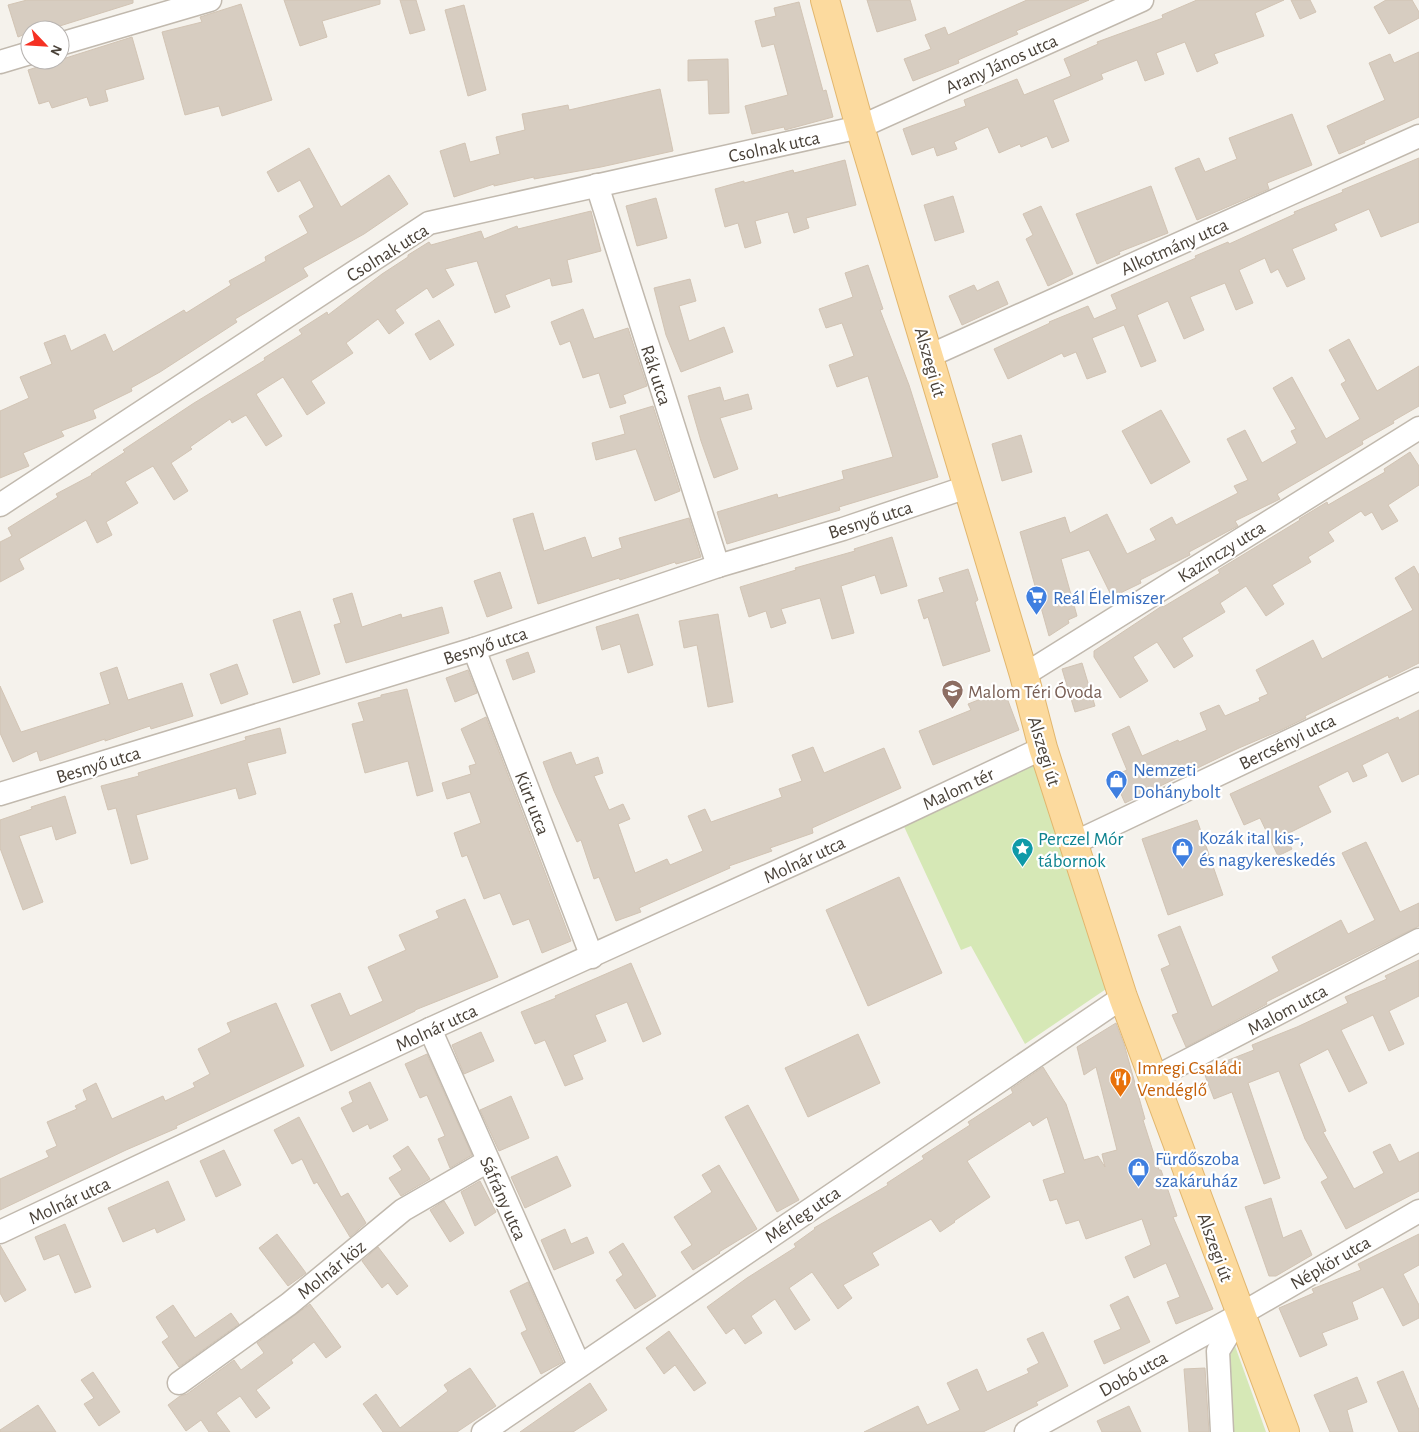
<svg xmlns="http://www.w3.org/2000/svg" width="1419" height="1432" viewBox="0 0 1419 1432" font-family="'Alegreya Sans',sans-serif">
<rect width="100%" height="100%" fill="#f5f2ec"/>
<g fill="#d6e8b6">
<polygon points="1034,759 1112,985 1025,1044 971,946 961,950 901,820"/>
<polygon points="1235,1346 1266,1432 1230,1432 1226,1362"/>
</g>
<g fill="#d7cdc1" stroke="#d2c4b4">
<polygon points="27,0 133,0 133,3 47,30 30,30 30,32 18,37 8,5"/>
<polygon points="284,0 380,0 380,4 322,21 327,37 300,46"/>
<polygon points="400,0 416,0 425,30 410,34"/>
<polygon points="867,0 910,0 916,20 877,32"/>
<polygon points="1027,0 1089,0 1016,31 1018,34 958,60 959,63 913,81 904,59 931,49 925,35 945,27 948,35"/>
<polygon points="1197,0 1284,0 1255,13 1264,36 1214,54 1218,63 1197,72 1185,42 1156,53 1164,74 1145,81 1137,60 1101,74 1103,79 1053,100 1069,141 1052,148 1047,136 1021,147 1020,144 999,153 988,127 954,142 957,149 937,156 934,147 912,155 903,129 966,106 964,100 1017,79 1024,95 1071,76 1064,59 1098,44 1097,42 1163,18 1162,15"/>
<polygon points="1291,0 1310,0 1316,12 1300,19"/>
<polygon points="1386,0 1412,0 1419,12 1419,18 1389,34 1374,7"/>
<polygon points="799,2 823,91 826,90 833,117 785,130 784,127 752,134 745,106 788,95 774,44 762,47 755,21 776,16 774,8"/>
<polygon points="241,4 272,100 222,116 219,106 185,115 162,32 202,22 200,17"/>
<polygon points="464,5 486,90 468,96 445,10"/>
<polygon points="132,37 144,79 105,90 108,101 90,106 87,97 52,108 49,101 39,104 28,70"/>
<polygon points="1419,52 1419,117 1364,141 1365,143 1339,154 1327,126 1385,100 1369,63 1390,54 1394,63"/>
<polygon points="728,59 729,113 709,114 708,80 688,81 688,60"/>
<polygon points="660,89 673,151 601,167 534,179 534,177 494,186 494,184 454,197 440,151 465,143 470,162 500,154 496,137 525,130 522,114 568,105 569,110"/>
<polygon points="1292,114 1312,165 1267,183 1269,189 1197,220 1175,168 1199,158 1205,172 1237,159 1229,138"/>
<polygon points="309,148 341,207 389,175 408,204 364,234 303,268 308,276 235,319 237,322 160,372 131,388 132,391 93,410 96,418 61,431 64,436 23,453 29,466 0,478 0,411 29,398 20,377 52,364 44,343 65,335 71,351 105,334 113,352 184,310 186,313 231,285 229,281 266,261 265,257 308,233 299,216 314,207 300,180 278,192 267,172"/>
<polygon points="1419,158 1419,222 1381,237 1369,209 1334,224 1337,230 1292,249 1305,279 1287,287 1278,269 1271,273 1265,258 1239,270 1253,303 1236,310 1225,283 1190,297 1204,330 1184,339 1168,301 1137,315 1156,361 1141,367 1124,325 1092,338 1106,372 1087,379 1076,352 1064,357 1062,353 1008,379 994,349 1050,323 1049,322 1088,306 1094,319 1117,309 1111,295 1196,258 1195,256 1228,242 1229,244 1295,214 1294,212 1343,192 1342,190"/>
<polygon points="845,160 856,205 806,218 809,228 794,233 788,212 755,221 761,243 745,248 738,223 725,227 715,189 744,181 744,183 793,170 794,173"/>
<polygon points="1151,186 1168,233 1119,252 1120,254 1097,264 1076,214"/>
<polygon points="953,196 964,232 935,241 924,205"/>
<polygon points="656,198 667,238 637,246 626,206"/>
<polygon points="1041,206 1073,274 1048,286 1026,239 1033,235 1023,214"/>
<polygon points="591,211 601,251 567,260 572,282 552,286 550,278 505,295 510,307 495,313 477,261 445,269 454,285 433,298 427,288 395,310 404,323 389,334 378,319 346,343 353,353 311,381 325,403 307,415 283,377 256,394 282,436 266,446 246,415 232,423 230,419 190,447 192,449 171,463 188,491 174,500 153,466 125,482 138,503 106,522 112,535 97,543 86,520 19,559 24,569 0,582 0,542 12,536 8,528 58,497 56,494 92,475 91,474 125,452 123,450 194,403 265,360 264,358 302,334 299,330 327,312 328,315 382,274 408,257 408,255 429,242 431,245 481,231 484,239 517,226 518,229"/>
<polygon points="868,265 883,309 880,310 909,385 938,477 839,507 840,510 727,544 717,512 777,494 778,498 844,479 842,471 893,457 868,376 837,387 829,365 854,356 842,323 826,328 819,309 853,297 845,273"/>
<polygon points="690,279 696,301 679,306 689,341 724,327 733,352 681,372 666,335 654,288"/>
<polygon points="998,281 1008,304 962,325 949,296 974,285 977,291"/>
<polygon points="583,309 594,339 628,328 647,386 623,395 626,403 610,408 599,373 583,378 570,341 560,345 551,322"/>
<polygon points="439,320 454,345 430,360 415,334"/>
<polygon points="1349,339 1377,391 1419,366 1419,406 1393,421 1394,423 1362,441 1363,444 1277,494 1280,499 1235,521 1238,526 1189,552 1190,555 1140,580 1141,583 1112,597 1089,550 1061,559 1077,616 1068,620 1069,623 1049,636 1020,532 1065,517 1070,533 1107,514 1127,554 1156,540 1150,529 1172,517 1176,525 1238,493 1234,486 1248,480 1227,439 1245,430 1262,463 1297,443 1291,431 1296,429 1273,388 1292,377 1326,439 1360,419 1341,384 1346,381 1329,350"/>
<polygon points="720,387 724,401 748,394 752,409 720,418 738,469 714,478 701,441 688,396"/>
<polygon points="653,406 680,491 655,501 636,449 596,460 592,443 625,434 620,416"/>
<polygon points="1161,410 1190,462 1151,484 1122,431"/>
<polygon points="1021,435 1032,472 1002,481 992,444"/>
<polygon points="1410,452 1419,466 1419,485 1388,505 1398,521 1382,530 1372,512 1365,516 1361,511 1328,532 1334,541 1308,557 1311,562 1272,585 1284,604 1266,616 1246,586 1220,603 1225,612 1182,638 1193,656 1174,668 1157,642 1133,657 1148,681 1120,698 1094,657 1094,651 1162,606 1163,607 1220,573 1218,570 1300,520 1299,519 1327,502 1328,505 1385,472 1384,469"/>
<polygon points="533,513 544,551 585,537 592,558 622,548 619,538 689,518 701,557 676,564 675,562 620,580 619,578 538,604 513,519"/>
<polygon points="892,537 907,586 881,594 875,575 841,586 854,633 832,639 820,598 781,609 786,623 771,628 766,611 749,617 740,587 796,570 795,568 855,551 854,549"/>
<polygon points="1414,566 1419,575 1419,663 1389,678 1388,675 1305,716 1306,718 1281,730 1239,748 1125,803 1113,776 1127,770 1112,734 1129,726 1142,756 1178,740 1179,742 1207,730 1200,713 1219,705 1225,716 1260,701 1259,698 1268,694 1256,670 1313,640 1322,659 1413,610 1395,578"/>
<polygon points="968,569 978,600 975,602 990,651 943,666 928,617 924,619 918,600 944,592 939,578"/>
<polygon points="500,572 512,608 487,617 474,581"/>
<polygon points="352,593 362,627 401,614 402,618 442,607 449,633 346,663 334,625 341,623 333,599"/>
<polygon points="300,611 320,674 293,683 273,620"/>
<polygon points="638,614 653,665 628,673 620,644 602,650 596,627"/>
<polygon points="718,614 733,702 708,707 697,645 684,648 679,621"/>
<polygon points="528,652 535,672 513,680 506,660"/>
<polygon points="1082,663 1095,706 1075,712 1062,669"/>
<polygon points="237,664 248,694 221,704 210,674"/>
<polygon points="117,667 128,700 182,683 193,716 151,729 150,726 105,741 105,739 40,761 37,751 13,762 0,733 0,686 21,732 110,704 100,673"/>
<polygon points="468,670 477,693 455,702 446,678"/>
<polygon points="407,689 433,791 417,796 408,761 365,773 352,724 364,721 358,703 381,697 381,695"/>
<polygon points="1004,690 1019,730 933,765 919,731 971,710 968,704"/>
<polygon points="1419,710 1419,774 1402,782 1388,752 1362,765 1367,776 1353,782 1348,771 1318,786 1331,812 1285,835 1292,849 1278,856 1260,818 1244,825 1230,794 1398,717 1399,720"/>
<polygon points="486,717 571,941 542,953 529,919 513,925 500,893 484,899 467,855 462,857 454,833 481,823 470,792 447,799 442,783 471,774 469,766 476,764 461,729"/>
<polygon points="280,728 286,753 247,763 256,794 239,799 236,788 136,815 148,859 131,864 116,808 108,810 101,786 139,776 138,773 246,740 245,737"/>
<polygon points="813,747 824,773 884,748 901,788 812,828 813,833 770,848 772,851 729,866 730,868 639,908 641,912 616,921 599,877 594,879 581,840 577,842 554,791 543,762 571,752 576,765 598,757 603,773 594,776 609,810 623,804 630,819 618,824 635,873 667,859 670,865 703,851 688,816 705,809 711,822 782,797 779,789 802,781 792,755"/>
<polygon points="65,796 76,833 56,840 52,826 19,836 43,902 23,910 0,848 0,820 32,809 31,807"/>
<polygon points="1197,820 1223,895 1168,915 1142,839"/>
<polygon points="1366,842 1400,912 1419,903 1419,926 1266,1002 1267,1004 1186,1047 1172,1015 1178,1013 1161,969 1170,965 1158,935 1180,926 1212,1007 1279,971 1272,957 1341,920 1348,934 1375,920 1342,853"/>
<polygon points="899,877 942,973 868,1006 826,910"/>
<polygon points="465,899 498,977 415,1010 415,1011 331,1051 311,1005 340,993 350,1016 383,1001 368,967 406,950 399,935 439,918 436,911"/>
<polygon points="1419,960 1419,996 1389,1011 1404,1044 1389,1051 1373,1015 1341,1030 1367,1083 1349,1092 1328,1049 1299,1064 1326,1131 1323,1132 1354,1189 1384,1173 1373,1152 1390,1144 1399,1162 1419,1152 1419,1191 1346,1229 1321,1182 1328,1178 1305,1139 1279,1071 1248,1083 1280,1178 1264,1184 1232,1092 1214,1099 1203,1070 1254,1050 1252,1045 1297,1027 1348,1003 1345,997 1387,979 1385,976"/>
<polygon points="631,963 661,1034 643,1042 627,1002 595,1015 606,1041 573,1055 583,1079 565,1086 545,1040 535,1044 521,1012 556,998 555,996"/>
<polygon points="276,1003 304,1066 176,1126 177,1128 126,1150 0,1210 0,1179 49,1157 46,1151 57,1146 47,1122 77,1109 75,1106 87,1100 83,1090 96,1083 112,1119 163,1096 165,1101 195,1087 193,1083 210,1074 198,1049 231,1032 227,1023"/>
<polygon points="1116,1023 1124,1044 1145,1119 1143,1120 1159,1170 1161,1170 1177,1216 1173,1217 1213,1309 1176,1324 1167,1302 1180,1297 1166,1263 1134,1278 1125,1257 1151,1245 1142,1219 1086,1239 1079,1220 1066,1224 1057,1199 1050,1201 1043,1180 1065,1173 1047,1117 1033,1126 1030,1121 967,1161 990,1197 954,1221 955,1222 940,1232 931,1219 872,1253 879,1265 843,1285 852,1298 838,1309 812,1272 789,1288 810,1320 795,1330 775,1299 751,1316 762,1333 745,1344 734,1328 726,1334 707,1307 747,1278 796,1247 794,1244 815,1229 814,1228 888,1185 887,1183 924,1159 922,1156 970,1125 968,1122 1013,1093 1011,1089 1043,1067 1066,1104 1084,1160 1098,1156 1105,1167 1102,1154 1117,1150 1096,1067 1084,1075 1077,1047"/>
<polygon points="481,1032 494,1061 464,1074 452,1045"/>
<polygon points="858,1034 880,1083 808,1117 785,1068"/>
<polygon points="427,1054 472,1155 450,1168 438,1139 445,1136 427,1095 420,1098 405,1064"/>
<polygon points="370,1082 388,1120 370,1129 368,1124 353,1132 341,1108 353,1102 349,1092"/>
<polygon points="511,1096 529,1138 499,1151 480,1110"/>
<polygon points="748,1105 799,1200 777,1212 725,1117"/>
<polygon points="299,1117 341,1197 348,1193 366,1223 350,1237 317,1182 314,1184 302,1159 292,1164 274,1130"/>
<polygon points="408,1146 430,1179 401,1196 389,1178 402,1170 393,1156"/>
<polygon points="224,1150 241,1185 216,1197 200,1161"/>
<polygon points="557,1156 571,1186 525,1208 511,1177"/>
<polygon points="719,1165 757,1229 719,1252 720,1253 693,1270 681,1252 692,1245 674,1217 712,1192 702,1175"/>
<polygon points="168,1181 185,1220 157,1233 155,1228 123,1242 108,1208"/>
<polygon points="480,1181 496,1212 475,1226 461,1192"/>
<polygon points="1271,1198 1283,1238 1301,1230 1312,1255 1276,1276 1269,1276 1245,1207"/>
<polygon points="444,1201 464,1233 450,1242 430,1210"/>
<polygon points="65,1224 91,1287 75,1293 59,1254 44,1260 35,1237"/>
<polygon points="565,1229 571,1244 587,1237 594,1253 554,1270 541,1240"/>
<polygon points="277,1234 306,1273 288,1286 259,1248"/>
<polygon points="1419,1234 1419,1265 1403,1274 1419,1305 1419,1318 1403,1326 1383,1287 1352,1302 1358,1319 1322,1333 1327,1345 1300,1357 1279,1308 1314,1293 1312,1289 1361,1270 1358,1264"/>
<polygon points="623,1243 656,1296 635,1309 616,1280 623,1275 609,1252"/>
<polygon points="0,1245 26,1290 5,1302 0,1293"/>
<polygon points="378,1247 408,1286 397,1295 388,1283 382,1288 362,1261"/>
<polygon points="528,1282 563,1362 541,1374 521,1333 527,1330 510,1291"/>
<polygon points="1128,1296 1150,1342 1104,1364 1094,1341 1121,1329 1110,1305"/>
<polygon points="310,1304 341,1347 326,1358 314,1342 291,1360 293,1363 256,1390 270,1408 256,1418 240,1396 216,1413 230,1432 209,1432 201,1420 186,1431 168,1405 180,1396 187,1394 234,1360 241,1370 264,1353 257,1343"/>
<polygon points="173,1305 195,1338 231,1313 239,1324 179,1367 162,1342 169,1337 156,1317"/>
<polygon points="669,1331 706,1383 694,1391 675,1365 664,1374 646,1348"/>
<polygon points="1043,1332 1068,1386 1036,1402 1038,1405 983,1432 864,1432 918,1406 927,1425 960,1410 947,1383 977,1369 987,1392 1029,1373 1027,1369 1039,1363 1027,1339"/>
<polygon points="470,1368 496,1406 457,1432 383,1432 363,1404 376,1394 400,1428 448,1391 444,1385"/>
<polygon points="1205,1368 1209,1432 1189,1432 1184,1369"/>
<polygon points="1403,1371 1419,1410 1419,1432 1399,1432 1377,1382"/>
<polygon points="93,1372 120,1412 99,1426 84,1404 94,1398 81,1380"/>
<polygon points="1357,1377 1367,1402 1347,1410 1353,1432 1330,1432 1314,1395"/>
<polygon points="590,1383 607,1410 573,1432 520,1432"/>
<polygon points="38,1405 56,1432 0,1432 0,1430"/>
<polygon points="1129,1406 1141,1432 1102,1432 1097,1421"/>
</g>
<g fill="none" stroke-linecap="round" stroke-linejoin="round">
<defs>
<g id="minor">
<polyline points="60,44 210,0"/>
<polyline points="0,62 30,53"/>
<polyline points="597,185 718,566"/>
<polyline points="929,356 1419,136"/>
<polyline points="0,505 429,223 860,127 1142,0"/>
<polyline points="474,649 592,957"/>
<polyline points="1024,675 1419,428"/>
<polyline points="0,794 474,649 718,566 843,529 967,487"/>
<polyline points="1074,843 1419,679"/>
<polyline points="430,1029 579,1365"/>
<polyline points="1154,1078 1419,940"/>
<polyline points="0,1232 430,1029 899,816 1043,748"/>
<polyline points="179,1383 289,1304 403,1210 488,1161"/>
<polyline points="483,1432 1123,997"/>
<polyline points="1026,1432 1241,1314 1419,1211"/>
<polyline points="1222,1432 1218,1351 1240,1315"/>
</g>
<polyline id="primary" points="825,0 860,127 1024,675 1043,748 1123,997 1285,1432"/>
</defs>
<use href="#minor" stroke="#c1b9ae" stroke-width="25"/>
<use href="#primary" stroke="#e2b66d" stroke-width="30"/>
<use href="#minor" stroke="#fff" stroke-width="22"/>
<use href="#primary" stroke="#fcda9e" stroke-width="28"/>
</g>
<defs>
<symbol id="supermarket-pin" viewBox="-11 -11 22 30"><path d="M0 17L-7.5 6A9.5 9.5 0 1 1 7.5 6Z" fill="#3f7fe0" stroke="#fff"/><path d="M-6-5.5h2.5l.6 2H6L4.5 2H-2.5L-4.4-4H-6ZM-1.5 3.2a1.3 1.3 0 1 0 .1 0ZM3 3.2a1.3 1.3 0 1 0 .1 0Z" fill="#fff"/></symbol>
<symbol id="school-pin" viewBox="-11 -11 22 30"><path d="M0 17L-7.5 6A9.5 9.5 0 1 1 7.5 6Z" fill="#8d6e63" stroke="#fff"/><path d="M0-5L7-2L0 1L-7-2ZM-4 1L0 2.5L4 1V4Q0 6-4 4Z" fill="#fff"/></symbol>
<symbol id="shop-pin" viewBox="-11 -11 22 30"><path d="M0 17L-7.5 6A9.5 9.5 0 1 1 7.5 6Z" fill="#3f7fe0" stroke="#fff"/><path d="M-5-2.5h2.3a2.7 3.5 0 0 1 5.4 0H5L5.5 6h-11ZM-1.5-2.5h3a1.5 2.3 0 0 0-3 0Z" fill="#fff"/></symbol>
<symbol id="sight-pin" viewBox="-11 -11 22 30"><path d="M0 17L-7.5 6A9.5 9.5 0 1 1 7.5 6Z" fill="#0f9aa8" stroke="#fff"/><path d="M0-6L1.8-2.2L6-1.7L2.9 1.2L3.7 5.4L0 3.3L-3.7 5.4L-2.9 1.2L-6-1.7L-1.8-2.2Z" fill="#fff"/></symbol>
<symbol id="restaurant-pin" viewBox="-11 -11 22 30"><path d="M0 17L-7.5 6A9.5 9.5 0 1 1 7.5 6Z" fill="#e8710a" stroke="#fff"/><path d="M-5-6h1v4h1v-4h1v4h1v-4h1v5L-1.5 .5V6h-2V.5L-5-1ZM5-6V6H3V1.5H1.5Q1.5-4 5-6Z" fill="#fff"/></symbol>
</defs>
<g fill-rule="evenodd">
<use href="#supermarket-pin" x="1024" y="584" width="25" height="34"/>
<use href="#school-pin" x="940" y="678" width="25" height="34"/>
<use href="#shop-pin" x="1104" y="768" width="25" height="34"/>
<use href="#shop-pin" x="1170" y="836" width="25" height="34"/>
<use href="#sight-pin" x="1010" y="836" width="25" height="34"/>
<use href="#restaurant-pin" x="1108" y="1066" width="25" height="34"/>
<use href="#shop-pin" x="1126" y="1156" width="25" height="34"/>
</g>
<g text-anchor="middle" stroke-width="4.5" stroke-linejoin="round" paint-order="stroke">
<g font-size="19" fill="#4a4239" stroke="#fff">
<text transform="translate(1001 63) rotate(-24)" y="7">Arany János utca</text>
<text transform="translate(774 146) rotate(-12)" y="7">Csolnak utca</text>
<text transform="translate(1174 246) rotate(-24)" y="7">Alkotmány utca</text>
<text transform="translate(387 252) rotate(-32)" y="7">Csolnak utca</text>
<text transform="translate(931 362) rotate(74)" y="7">Alszegi út</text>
<text transform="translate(657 375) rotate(72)" y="7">Rák utca</text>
<text transform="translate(870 519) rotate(-18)" y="7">Besnyő utca</text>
<text transform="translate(1221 551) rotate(-32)" y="7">Kazinczy utca</text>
<text transform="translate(485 645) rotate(-18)" y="7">Besnyő utca</text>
<text transform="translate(1287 741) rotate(-26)" y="7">Bercsényi utca</text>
<text transform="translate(1045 751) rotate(73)" y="7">Alszegi út</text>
<text transform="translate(98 764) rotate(-17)" y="7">Besnyő utca</text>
<text transform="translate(958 788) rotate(-25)" y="7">Malom tér</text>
<text transform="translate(533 803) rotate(69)" y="7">Kürt utca</text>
<text transform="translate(804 859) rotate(-25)" y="7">Molnár utca</text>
<text transform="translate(1287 1009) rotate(-28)" y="7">Malom utca</text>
<text transform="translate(436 1027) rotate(-25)" y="7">Molnár utca</text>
<text transform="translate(504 1198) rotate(66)" y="7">Sáfrány utca</text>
<text transform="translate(69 1200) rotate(-25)" y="7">Molnár utca</text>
<text transform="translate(802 1214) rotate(-34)" y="7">Mérleg utca</text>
<text transform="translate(1216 1247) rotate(70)" y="7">Alszegi út</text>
<text transform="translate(1330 1262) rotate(-30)" y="7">Népkör utca</text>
<text transform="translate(331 1269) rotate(-39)" y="7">Molnár köz</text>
<text transform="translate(1133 1373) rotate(-29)" y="7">Dobó utca</text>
</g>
<g font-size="19" fill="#366cbe" stroke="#fff" text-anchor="start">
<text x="1053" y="604">Reál Élelmiszer</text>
<text x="1133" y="776">Nemzeti<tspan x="1133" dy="22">Dohánybolt</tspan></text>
<text x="1199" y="844">Kozák ital kis-,<tspan x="1199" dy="22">és nagykereskedés</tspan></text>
<text x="1155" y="1165">Fürdőszoba<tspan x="1155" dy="22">szakáruház</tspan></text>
</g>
<g font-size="19" fill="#785e54" stroke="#fff" text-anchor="start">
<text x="968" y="698">Malom Téri Óvoda</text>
</g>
<g font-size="19" fill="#0d838f" stroke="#fff" text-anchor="start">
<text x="1038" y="845">Perczel Mór<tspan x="1038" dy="22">tábornok</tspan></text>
</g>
<g font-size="19" fill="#c56008" stroke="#fff" text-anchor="start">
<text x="1137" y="1074">Imregi Családi<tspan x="1137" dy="22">Vendéglő</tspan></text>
</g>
</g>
<g transform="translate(45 45) rotate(115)"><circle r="24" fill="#ffffff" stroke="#b7b3b0"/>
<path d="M0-4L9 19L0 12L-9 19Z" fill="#f53123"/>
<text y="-8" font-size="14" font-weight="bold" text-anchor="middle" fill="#4a4239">N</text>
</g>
</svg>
